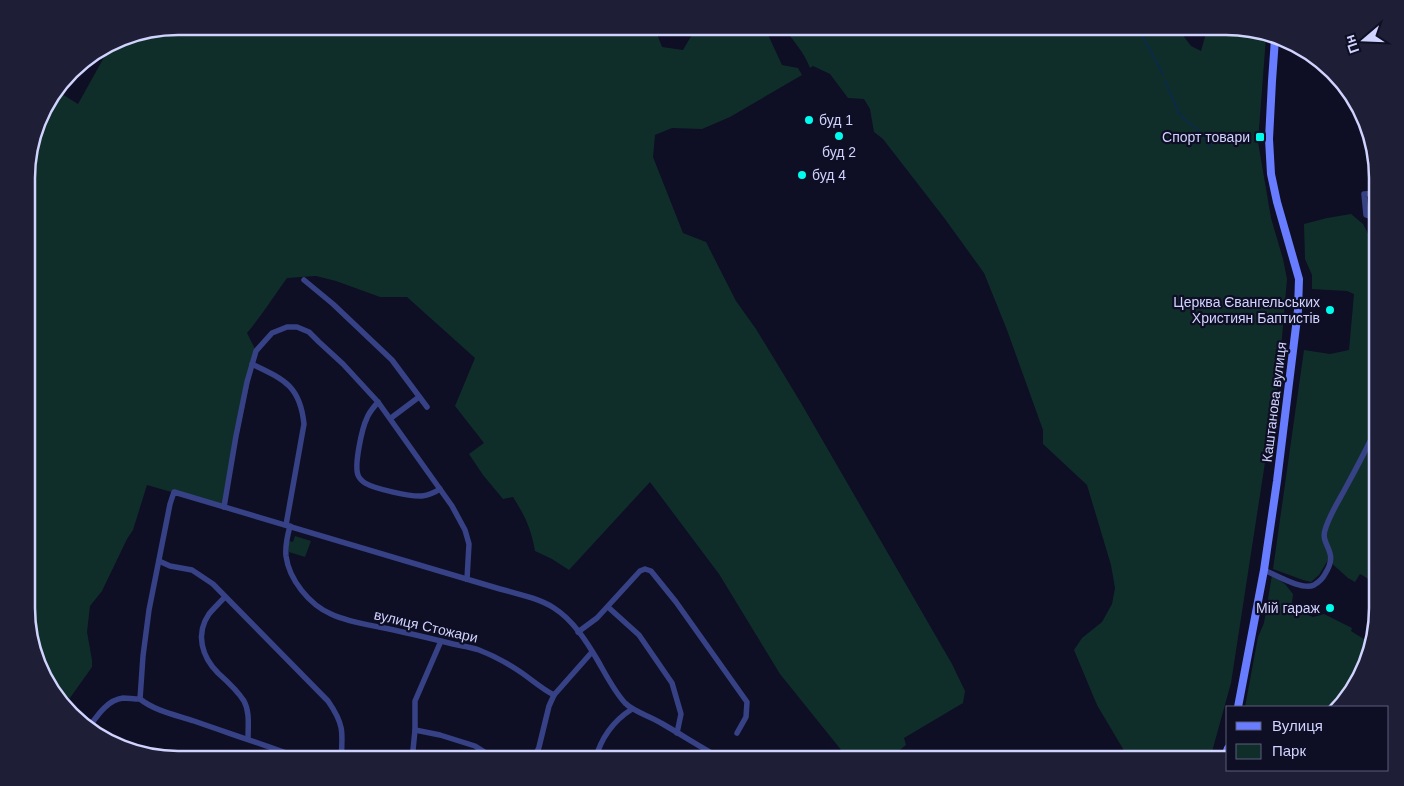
<svg xmlns="http://www.w3.org/2000/svg" width="1404" height="786" viewBox="0 0 1404 786" font-family="Helvetica,sans-serif">
<rect width="100%" height="100%" fill="#0e0e24"/>
<g fill="#102e29">
<path d="M178,26H654L662,47L683,50L697,26H764L782,65L798,68L802,75L730,117L702,129L672,128L655,135L653,157L683,233L706,242L736,301L756,329L801,403L952,664L965,691L963,703L904,738L906,745L887,760H851L846,756L780,674L719,574L650,482L569,570L552,559L535,551C531,528 525,516 513,497L503,499L483,475L469,454L484,443L455,406L475,358L407,297H380L336,281L316,276L287,278C274,296 262,315 247,333L256,351L224,507L147,485L133,530L127,539L102,591L90,606L87,632L92,660V667L65,705L52,692L28,627V159L42,111L57,91L78,104L112,43L120,38Z"/>
<path d="M782,26H1176L1191,46L1201,51L1208,26H1226L1266,37L1258,142L1271,218L1283,259L1287,279L1276,407L1266,456L1231,683L1210,759H1129L1097,705L1074,650L1082,638L1102,622L1112,604L1115,588L1111,565L1087,485L1043,444V430L1007,330L984,273L945,219L883,139L874,132L870,109L864,99L848,98L830,74L813,66L810,68C804,52 792,39 782,26Z"/>
<polygon points="1351,214 1363,224 1374,245 1377,288 1377,584 1360,574 1355,582 1348,578 1328,560 1319,575 1311,582 1303,580 1273,569 1304,350 1330,354 1349,350 1354,294 1347,291 1312,289 1312,275 1305,259 1304,224 1327,218"/>
<polygon points="295,536 311,541 305,557 289,552 289,541 293,542"/>
<polygon points="1272,575 1285,584 1293,594 1292,603 1300,608 1304,613 1313,617 1324,614 1352,628 1351,631 1370,643 1358,684 1335,707 1245,707 1258,637 1264,623"/>
</g>
<g fill="none" stroke-linecap="round" stroke-linejoin="round">
<g stroke="#0a2a47" stroke-width="2">
<polyline points="1137,26 1156,61 1163,75"/>
<polyline points="1165,81 1180,115 1200,132 1211,147"/>
</g>
<g stroke="#374185" stroke-width="5.5">
<polyline points="1377,193 1364,194 1366,215 1375,218 1377,228"/>
<polyline points="304,280 333,304 392,360 427,407"/>
<path d="M252,364C283,379 300,385 304,424L286,525"/>
<path d="M378,402C374,407 369,412 367,418C362,428 354,465 358,475C359,478 362,481 365,483C375,489 411,497 422,496C429,495 434,493 440,489"/>
<polyline points="391,418 419,397"/>
<polyline points="224,507 236,436 247,382 256,351 272,333 287,327 297,327 309,332 319,342 343,364 378,402 452,506 465,530 469,544 467,579"/>
<path d="M290,526C287,537 285,546 286,556C289,580 310,605 331,614C346,621 363,624 379,627C404,632 429,638 453,644C462,646 471,647 479,650C492,655 505,662 516,669C529,677 540,688 554,695L592,652"/>
<path d="M159,561L170,566L192,570L213,584L328,701C344,724 343,732 341,760"/>
<path d="M1264,570C1276,575 1303,591 1314,585C1319,582 1323,578 1325,574C1340,551 1320,546 1325,530C1329,516 1338,502 1345,489C1356,469 1367,448 1377,427"/>
<path d="M225,597C220,602 214,608 209,614C195,634 202,657 218,673C227,681 237,690 244,701C250,712 248,726 248,739"/>
<polyline points="608,607 639,635 672,683 681,714 677,733"/>
<polyline points="578,632 597,618 640,571 645,569 651,571 676,602 747,702 746,717 737,733"/>
<path d="M89,727C97,716 107,700 123,698C128,698 134,699 140,699"/>
<polyline points="415,730 440,735 475,746 497,760"/>
<path d="M305,760C268,746 231,734 194,721C176,715 155,711 140,699L143,656L149,610L170,504L174,492L500,589C518,594 538,598 554,608C573,620 587,642 598,661C606,675 614,691 625,703C634,712 650,716 661,723C682,735 702,748 724,760"/>
<polyline points="412,760 415,730 415,701 441,641"/>
<polyline points="534,760 539,747 549,706 554,695"/>
<path d="M595,760C601,738 613,721 632,709"/>
</g>
<g stroke="#687cff" stroke-width="8">
<polyline points="1238,707 1264,570 1277,481 1298,310 1299,279 1277,202 1271,174 1269,139 1272,81 1275,39"/>
<polyline points="1224,759 1228,748"/>
</g>
</g>
<g fill="#00fced" stroke="#0e0e24" stroke-width="2">
<circle cx="809" cy="120" r="5"/>
<circle cx="839" cy="136" r="5"/>
<rect x="1255" y="132" width="10" height="10" rx="2.5"/>
<circle cx="802" cy="175" r="5"/>
<circle cx="1330" cy="310" r="5"/>
<circle cx="1330" cy="608" r="5"/>
</g>
<g text-anchor="middle" stroke-width="4.5" stroke-linejoin="round" paint-order="stroke">
<g font-size="14" fill="#d1d3ff" stroke="#0e0e24" text-anchor="end">
<text x="819" y="125" text-anchor="start">буд 1</text>
<text x="1250" y="142">Спорт товари</text>
<text x="839" y="157" text-anchor="middle">буд 2</text>
<text x="812" y="180" text-anchor="start">буд 4</text>
<text x="1320" y="307">Церква Євангельських<tspan x="1320" dy="16">Християн Баптистів</tspan></text>
<text x="1320" y="613">Мій гараж</text>
</g>
<g font-size="14" fill="#d1d3ff" stroke="#0e0e24">
<text transform="translate(1274 402) rotate(-83)" y="5">Каштанова вулиця</text>
<text transform="translate(426 626) rotate(13)" y="5">вулиця Стожари</text>
</g>
</g>
<path d="M0 0H1404V786H0ZM178 35H1226A143 143 0 0 1 1369 178V608A143 143 0 0 1 1226 751H178A143 143 0 0 1 35 608V178A143 143 0 0 1 178 35Z" fill="#1e1e36" fill-rule="evenodd"/>
<path fill="none" stroke="#d1d3ff" stroke-width="2.5" d="M178 35H1226A143 143 0 0 1 1369 178V608A143 143 0 0 1 1226 751H178A143 143 0 0 1 35 608V178A143 143 0 0 1 178 35Z"/>
<rect x="1226" y="706" width="162" height="65" fill="#0e0e24" stroke="#5c5d7c"/>
<rect x="1236" y="722" width="25" height="8" fill="#687cff" stroke="#5c5d7c"/>
<text x="1272" y="731" font-size="15" fill="#d1d3ff">Вулиця</text>
<rect x="1236" y="744" width="25" height="15" fill="#102e29" stroke="#5c5d7c"/>
<text x="1272" y="756" font-size="15" fill="#d1d3ff">Парк</text>
<g transform="translate(1364 40) rotate(251)" stroke="#0e0e24" stroke-width="4" paint-order="stroke">
<path d="M0-4L9 19L0 12L-9 19Z" fill="#d1d3ff"/>
<text y="-8" font-size="14" font-weight="bold" text-anchor="middle" fill="#d1d3ff">Пн</text>
</g>
</svg>
